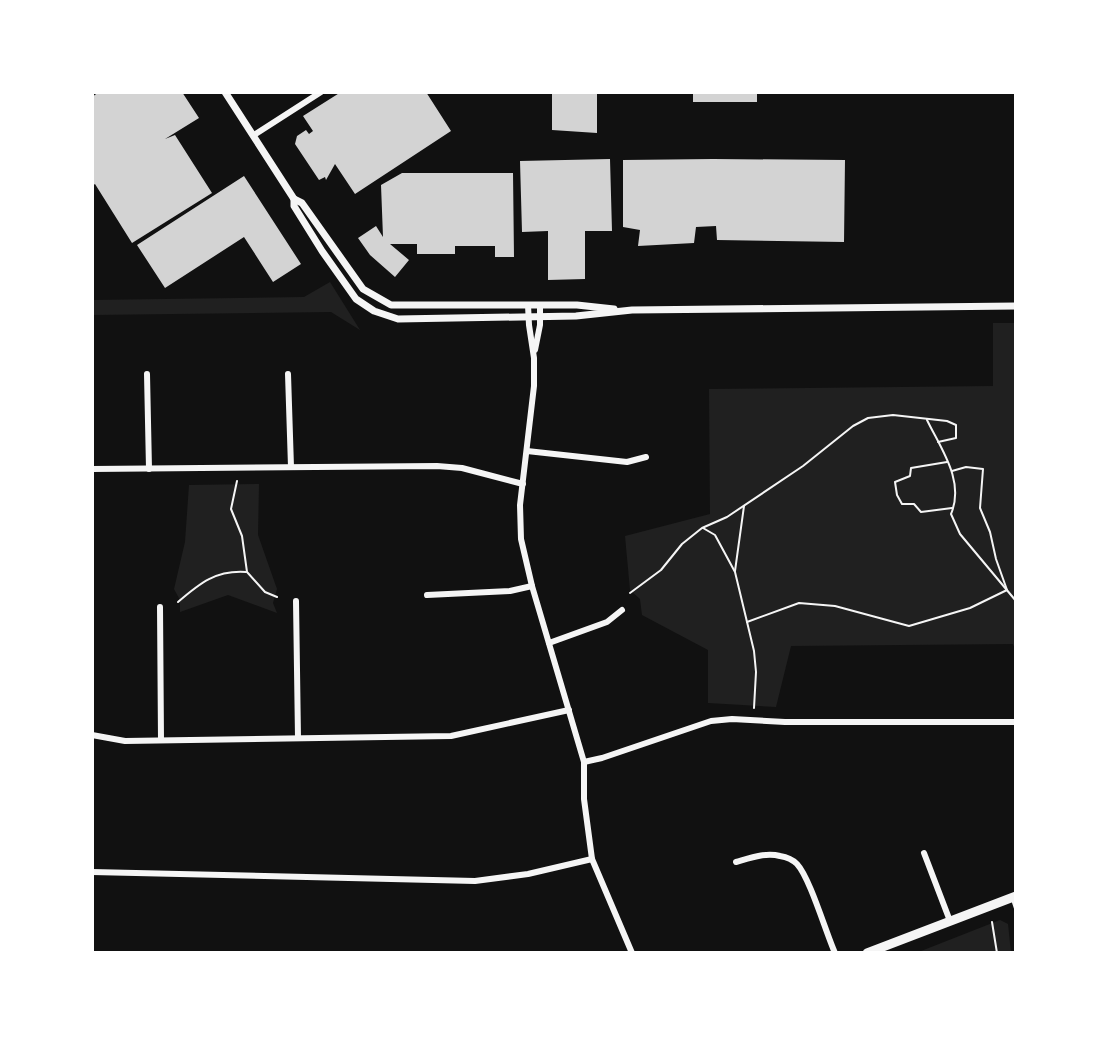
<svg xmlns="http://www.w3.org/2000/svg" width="1108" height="1045" viewBox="0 0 1108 1045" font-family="Manrope,sans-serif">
<rect width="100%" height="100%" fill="#111"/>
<g fill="#202020">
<polygon points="330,282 360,330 331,312 92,315 92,300 304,297"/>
<polygon points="993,323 1016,323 1016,652 1013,644 791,646 776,707 708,703 708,650 642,615 640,599 630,590 625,536 710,514 709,389 993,386"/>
<polygon points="259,484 258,535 277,589 273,603 277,613 228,595 180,612 180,600 174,589 185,542 189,485"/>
<polygon points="1000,920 1008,924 1011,953 916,953"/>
</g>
<g fill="#d3d3d3">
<polygon points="99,92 182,92 199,118 165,139 175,135 212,193 132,243 95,184 92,186 92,97"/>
<polygon points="341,92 426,92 451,131 355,194 335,164 326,180 325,177 319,180 295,144 297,136 306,130 309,134 313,131 303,116"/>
<polygon points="552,92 597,92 597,133 552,130"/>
<rect x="693" y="92" width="64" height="10"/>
<polygon points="610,159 612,231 585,231 585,279 548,280 548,231 522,232 520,161"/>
<polygon points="713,159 845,160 844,242 717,240 716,226 696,227 694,243 638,246 640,230 623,227 623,160"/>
<polygon points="402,173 513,173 514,257 495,257 495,246 455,246 455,254 417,254 417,244 390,244 409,260 395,277 370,255 358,238 376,226 383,237 381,185"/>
<polygon points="244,176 301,264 273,282 244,237 165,288 137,245"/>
</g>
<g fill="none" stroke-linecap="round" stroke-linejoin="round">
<g stroke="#f5f5f5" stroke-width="2">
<path d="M927,420C941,449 965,481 951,514L960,534L1016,601"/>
<polyline points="947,462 911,468 910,476 895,482 897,495 902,504 914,504 921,512 952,508"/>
<polyline points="237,481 231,509 242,536 247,572 265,592 277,597"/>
<polyline points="703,528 715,535 735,572 754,651 756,672 754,708"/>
<polyline points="735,571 744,506"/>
<polyline points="630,593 661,570 682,544 702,528 727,517 803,466 853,426 868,418 893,415 947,421 956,425 956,438 938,442"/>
<path d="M178,602C200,583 216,570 246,572"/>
<polyline points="747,622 799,603 835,606 909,626 970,608 1007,590 996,559 990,532 980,508 983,469 966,467 952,471"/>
<polyline points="992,922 997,953"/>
</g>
<polyline stroke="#f5f5f5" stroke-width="3" points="1013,901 1016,910"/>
<g stroke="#f5f5f5" stroke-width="6">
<polyline points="254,135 321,92"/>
<polyline points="528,305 529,325 534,358 534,386 520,505 521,539 532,586 584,762 584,799 592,859 632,953"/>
<polyline points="535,350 540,325 540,305"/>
<polyline points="147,374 149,469"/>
<polyline points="288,374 291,467"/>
<polyline points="527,451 627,462 646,457"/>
<polyline points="92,469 437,466 462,468 523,484"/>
<polyline points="427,595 510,591 532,586"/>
<polyline points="296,601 298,738"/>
<polyline points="160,607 161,740"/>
<polyline points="549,643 607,622 622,610"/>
<polyline points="92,735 125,741 451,736 569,710"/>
<polyline points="584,762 602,758 711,721 732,719 785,722 1016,722"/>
<polyline points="924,853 950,921"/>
<path d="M736,862C750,858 766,852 780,856C786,857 793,860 797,864C810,878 826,933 835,953"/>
<polyline points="92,872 475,881 528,874 592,859"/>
</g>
<g stroke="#f5f5f5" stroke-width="7">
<polyline points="225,92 294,199 294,206 322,251 356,299 374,311 398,319 576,316 632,310 1016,306"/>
<polyline points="294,199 302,203 363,289 391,305 577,305 614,309"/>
</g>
<polyline stroke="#f5f5f5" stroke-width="9" points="867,953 1016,896"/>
</g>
<rect width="1108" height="1045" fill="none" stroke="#ffffff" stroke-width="188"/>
</svg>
